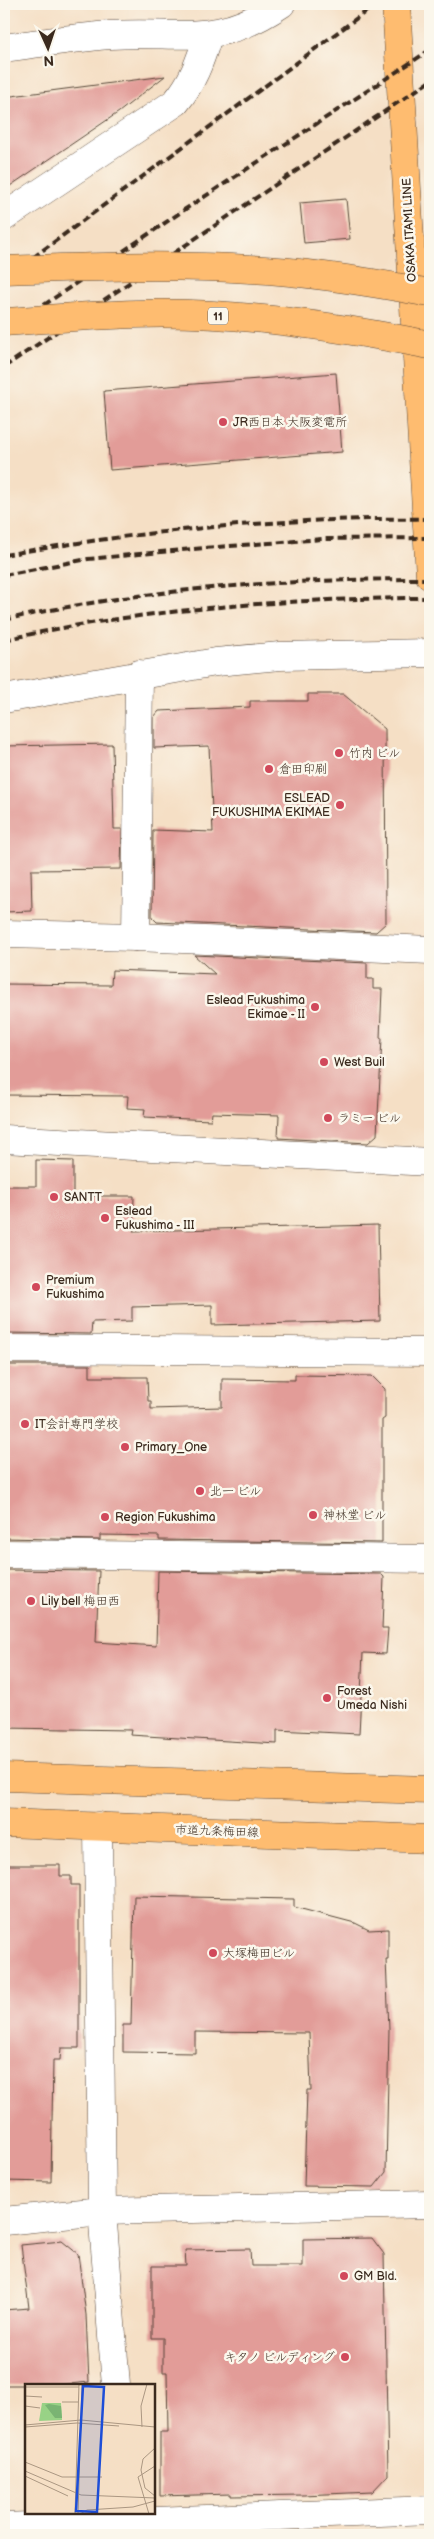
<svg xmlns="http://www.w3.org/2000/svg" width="434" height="2539" viewBox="0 0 434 2539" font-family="'Balsamiq Sans','Klee One',sans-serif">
<rect width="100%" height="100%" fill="#fbf7ec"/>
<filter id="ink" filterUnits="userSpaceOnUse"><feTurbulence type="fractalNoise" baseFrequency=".02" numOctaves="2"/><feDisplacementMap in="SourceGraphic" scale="10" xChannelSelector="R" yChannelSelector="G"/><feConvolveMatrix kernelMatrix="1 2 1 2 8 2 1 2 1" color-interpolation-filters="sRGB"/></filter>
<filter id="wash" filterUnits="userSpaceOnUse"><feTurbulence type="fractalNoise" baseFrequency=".0096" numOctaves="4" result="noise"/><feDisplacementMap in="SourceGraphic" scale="20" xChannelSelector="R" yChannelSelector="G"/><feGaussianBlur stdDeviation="1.12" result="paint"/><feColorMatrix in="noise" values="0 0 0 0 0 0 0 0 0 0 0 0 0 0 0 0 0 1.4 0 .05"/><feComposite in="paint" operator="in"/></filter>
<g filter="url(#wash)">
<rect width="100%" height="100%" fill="#f5dfc5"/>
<g id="blocks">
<g fill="#e29c98">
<polygon points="165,76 119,112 4,190 4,97"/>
<polygon points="346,199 350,239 304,243 300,203"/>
<polygon points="336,373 342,452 110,470 104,391"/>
<polygon points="308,694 343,694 385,729 386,923 376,932 157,922 152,917 153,830 213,832 209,746 154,748 154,717 159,711 250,707 250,701 308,701"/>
<polygon points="112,744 114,829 122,829 121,869 31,870 32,911 4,912 4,746"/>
<polygon points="194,955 367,963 367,979 373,979 373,989 382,989 380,1038 382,1038 377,1135 368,1143 278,1138 279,1115 212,1113 211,1120 144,1117 145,1109 127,1108 128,1096 4,1095 4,984 111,985 112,970 215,974"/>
<polygon points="36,1160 73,1161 73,1196 134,1196 133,1231 378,1225 380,1321 212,1325 212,1305 132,1307 132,1321 92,1322 91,1334 4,1333 4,1186 36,1186"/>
<polygon points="4,1365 90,1365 90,1377 147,1377 148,1401 151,1401 151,1409 222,1407 222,1379 295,1380 295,1375 372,1376 385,1389 385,1418 382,1420 382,1543 159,1540 159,1536 100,1535 100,1540 4,1538"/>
<polygon points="4,1570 99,1571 96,1642 156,1646 158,1571 381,1574 384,1577 382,1628 388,1628 386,1654 363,1653 359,1734 277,1730 277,1744 130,1735 131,1730 4,1728"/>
<polygon points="4,1865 60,1865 60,1876 71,1876 71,1885 79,1885 79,2048 61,2048 60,2060 53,2060 51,2182 4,2181"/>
<polygon points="134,1896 294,1899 294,1907 355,1923 369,1930 388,1929 388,1960 386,1960 389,2029 386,2172 374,2187 304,2186 307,2090 311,2090 309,2033 195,2032 195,2053 123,2052 123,2025 131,2025"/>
<polygon points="372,2238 384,2254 388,2475 372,2492 303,2495 231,2496 231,2494 160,2496 160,2432 168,2432 167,2372 163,2372 163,2338 152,2338 152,2266 186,2266 185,2250 250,2249 251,2266 303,2266 303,2239"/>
<polygon points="62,2241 78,2254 86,2315 89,2382 59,2385 4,2385 4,2310 29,2308 21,2245"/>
</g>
</g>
</g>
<g filter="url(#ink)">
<use href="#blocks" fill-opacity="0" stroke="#574537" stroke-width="1"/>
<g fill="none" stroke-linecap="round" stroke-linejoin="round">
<defs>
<g id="minor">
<path d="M4,48C39,43 74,38 110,35C182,30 214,49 281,4"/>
<path d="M4,217L176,102C193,82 200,61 208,36"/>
<polyline points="4,699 216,662 280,656 430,653"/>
<polyline points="4,934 136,937 430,950"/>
<polyline points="136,937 139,674"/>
<polyline points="4,1139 430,1162"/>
<polyline points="4,1349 430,1352"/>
<polyline points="4,1554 430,1559"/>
<polyline points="98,1826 102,2211 116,2385"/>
<polyline points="4,2221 102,2211 430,2204"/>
<polyline points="4,2527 430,2510"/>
</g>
<g id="major">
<polyline points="396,4 430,576"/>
<polyline points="4,1777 430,1790"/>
<polyline points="4,1823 430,1839"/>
</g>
</defs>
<use href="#minor" stroke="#574537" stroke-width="29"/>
<use href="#major" stroke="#574537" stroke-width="29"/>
<use href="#minor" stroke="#fff" stroke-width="28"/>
<use href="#major" stroke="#febc70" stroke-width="28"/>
<g stroke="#3b2a1e" stroke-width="4" stroke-dasharray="8 4" stroke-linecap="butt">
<polyline points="4,279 376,4"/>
<polyline points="4,332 184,210 430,50"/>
<polyline points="4,367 430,81"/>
<path d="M4,555C144,530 288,517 430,519"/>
<polyline points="4,575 88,559 204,548 322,539 430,538"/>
<path d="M4,620C143,588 288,579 430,579"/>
<path d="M4,640C139,609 292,598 430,598"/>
</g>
<defs>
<g id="highway-bridge">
<path d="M4,270C86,267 168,264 250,269C311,272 371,282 430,293"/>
<path d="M4,322C48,319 92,315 136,314C235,311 334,326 430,345"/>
</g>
</defs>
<use href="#highway-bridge" stroke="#574537" stroke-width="29" stroke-linecap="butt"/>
<use href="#highway-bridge" stroke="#febc70" stroke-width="28"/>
</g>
</g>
<g fill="#d1495b" stroke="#fbf7ec" stroke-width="2">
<circle cx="223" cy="422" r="5"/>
<circle cx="339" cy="753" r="5"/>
<circle cx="269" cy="769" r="5"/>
<circle cx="340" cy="805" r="5"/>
<circle cx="315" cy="1007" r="5"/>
<circle cx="324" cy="1062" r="5"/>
<circle cx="328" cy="1118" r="5"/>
<circle cx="54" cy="1197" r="5"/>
<circle cx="105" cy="1218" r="5"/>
<circle cx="36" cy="1287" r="5"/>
<circle cx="25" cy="1424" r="5"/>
<circle cx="125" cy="1447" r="5"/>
<circle cx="200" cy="1491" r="5"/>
<circle cx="313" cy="1515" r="5"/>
<circle cx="105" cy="1517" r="5"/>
<circle cx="31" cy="1601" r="5"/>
<circle cx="327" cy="1698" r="5"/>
<circle cx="213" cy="1953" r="5"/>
<circle cx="344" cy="2276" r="5"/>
<circle cx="345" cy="2357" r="5"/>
</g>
<g text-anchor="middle" stroke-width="5" stroke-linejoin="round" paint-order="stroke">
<rect fill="#fbf7ec" stroke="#75685c" stroke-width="1" x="208" y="307.5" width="20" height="17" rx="4"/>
<g font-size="11" font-weight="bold" fill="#3b2a1e">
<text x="218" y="320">11</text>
</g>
<g font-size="12" fill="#3b2a1e" stroke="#fbf7ec">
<text transform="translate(409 230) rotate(-93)" y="4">OSAKA ITAMI LINE</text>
<text transform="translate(217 1831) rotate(2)" y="4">市道九条梅田線</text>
</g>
<g font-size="12" fill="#3b2a1e" stroke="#fbf7ec" text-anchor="start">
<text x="233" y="426">JR西日本 大阪変電所</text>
<text x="349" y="757">竹内 ビル</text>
<text x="279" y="773">倉田印刷</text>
<text x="330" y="802" text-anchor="end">ESLEAD<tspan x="330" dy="14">FUKUSHIMA EKIMAE</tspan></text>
<text x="305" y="1004" text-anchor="end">Eslead Fukushima<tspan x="305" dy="14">Ekimae - II</tspan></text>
<text x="334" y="1066">West Buil</text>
<text x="338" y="1122">ラミー ビル</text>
<text x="64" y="1201">SANTT</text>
<text x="115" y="1215">Eslead<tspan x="115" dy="14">Fukushima - III</tspan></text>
<text x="46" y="1284">Premium<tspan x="46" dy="14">Fukushima</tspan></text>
<text x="35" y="1428">IT会計専門学校</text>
<text x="135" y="1451">Primary_One</text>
<text x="210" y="1495">北一 ビル</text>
<text x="323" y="1519">神林堂 ビル</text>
<text x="115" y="1521">Region Fukushima</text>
<text x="41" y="1605">Lily bell 梅田西</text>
<text x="337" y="1695">Forest<tspan x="337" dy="14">Umeda Nishi</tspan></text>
<text x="223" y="1957">大塚梅田ビル</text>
<text x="354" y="2280">GM Bld.</text>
<text x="335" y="2361" text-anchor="end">キタノ ビルディング</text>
</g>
</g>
<g transform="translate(25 2384)">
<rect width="130" height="130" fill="#f5dfc5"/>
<path d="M17,19H36L37,36L14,37Z" fill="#98d286"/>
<path d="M24,20L36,22L37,34H30L20,21Z" fill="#7ab473"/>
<path fill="none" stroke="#ab9782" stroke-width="1" d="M0,3H54M0,12L17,13M37,18H53M0,22L15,24M0,41L56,36L130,43M0,43L52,39L94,42M117,43L116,22L122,0M130,64L118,75L116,86L120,104L130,112M0,78L37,93H77M0,87L56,111L130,114M0,92L43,112M50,130L54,0M53,130L57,0M55,130L62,126L108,123L130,117M124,130L113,93L130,82"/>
<path fill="#1d4ed8" fill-opacity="0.15" stroke="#1d4ed8" stroke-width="2.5" d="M58,2L79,3L72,128L51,127Z"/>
<rect width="130" height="130" fill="none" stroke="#3b2a1e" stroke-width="2.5"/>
</g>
<rect width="434" height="2539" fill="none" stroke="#fbf7ec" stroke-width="20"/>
<g transform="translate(48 48) rotate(177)" stroke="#fbf7ec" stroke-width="4" paint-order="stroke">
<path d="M0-4L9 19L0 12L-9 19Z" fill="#3b2a1e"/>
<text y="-8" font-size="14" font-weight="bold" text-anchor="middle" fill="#3b2a1e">N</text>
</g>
</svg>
